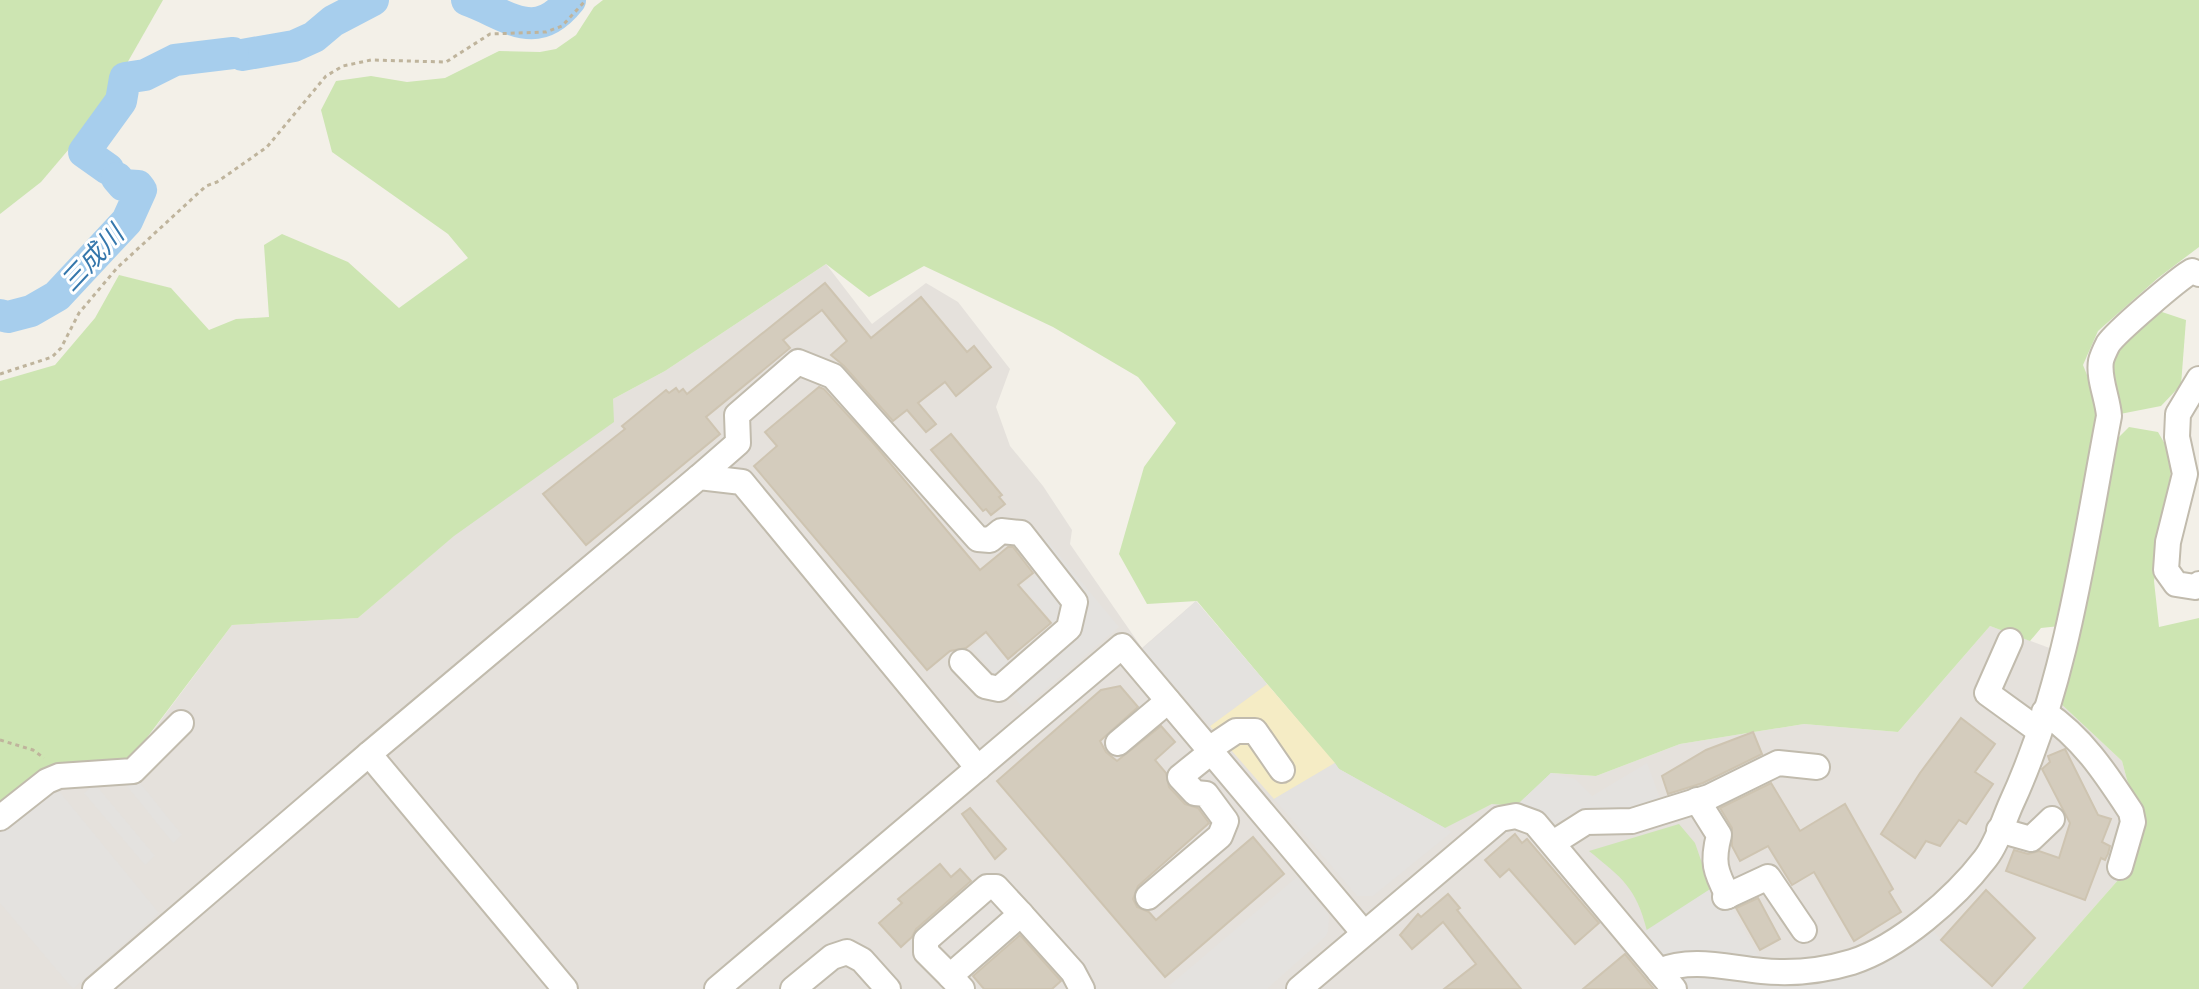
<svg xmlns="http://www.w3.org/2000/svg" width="2199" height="989" viewBox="0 0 2199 989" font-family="Lato,'Noto Sans JP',sans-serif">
<rect width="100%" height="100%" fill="#f3f0e8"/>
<polygon fill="#e5e1dc" points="826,264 872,324 926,283 958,302 1010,369 996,407 1010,446 1043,486 1072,530 1070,544 1142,648 1196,601 1339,769 1445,827 1492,804 1506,803 1551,773 1596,776 1680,744 1804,724 1898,732 1990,626 2071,656 2059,702 2122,761 2127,780 2144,818 2126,871 2022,989 0,989 0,804 41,770 131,760 232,625 358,618 613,399 665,371"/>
<g fill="#cde5b2">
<polygon points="0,0 163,0 97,116 41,182 0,214"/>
<polygon points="603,0 2199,0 2199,247 2158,278 2098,331 2083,365 2103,415 2060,626 2041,628 2030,641 1990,626 1898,732 1804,724 1680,744 1596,776 1551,773 1516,806 1492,804 1445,828 1339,769 1197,601 1147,604 1119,554 1144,467 1176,423 1138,377 1053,327 924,266 869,297 826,264 665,371 613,399 614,422 454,536 358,618 232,625 130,760 41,770 0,804 0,381 55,365 95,318 119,275 171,288 209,330 236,319 269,317 264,245 282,234 348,262 399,308 468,258 448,234 332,152 321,110 336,81 371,76 407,82 445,78 499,51 540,52 556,49 576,35 594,7"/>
<polygon points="2159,311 2186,320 2181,385 2161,406 2120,414 2113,383 2113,350"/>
<polygon points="2129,427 2158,432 2173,458 2154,581 2159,627 2199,618 2199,989 2022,989 2126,871 2144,818 2127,780 2122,761 2059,702 2107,449"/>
<path d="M1679,824L1695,843L1711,889L1647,931C1636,887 1622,878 1589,851Z"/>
</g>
<polygon fill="#f5ecc5" points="1267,684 1335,763 1274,799 1210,726"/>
<g fill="#e4e2df">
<polygon points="1045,538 1119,627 1023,708 972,648 986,635 1009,662 1054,624 1022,586 1041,571 1026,553"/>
<polygon points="1196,601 1267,684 1210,726 1142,649"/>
<polygon points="1335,763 1339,769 1452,832 1373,896 1357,896 1274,799"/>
<polygon points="1647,763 1661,801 1631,812 1586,810 1555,823 1544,821 1516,806 1551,773 1575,779 1592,796"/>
<polygon points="136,778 182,835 173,843 127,786"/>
<polygon points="95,784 155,856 145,865 84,793"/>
<polygon points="54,785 159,913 73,989 0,903 0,829"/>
<polygon points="1297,877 1329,915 1328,931 1325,937 1267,989 1172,989 1169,986"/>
<polygon points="1718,884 1764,964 1664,959 1642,933"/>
<polygon points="1932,930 1989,989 1687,989 1679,978 1687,973 1873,963"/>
</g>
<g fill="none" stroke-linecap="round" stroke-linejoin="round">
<g stroke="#a7ceed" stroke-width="32">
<path d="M467,0C509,15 535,44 570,0"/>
<polyline points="242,55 294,46 314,37 333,21 373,0"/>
<polyline points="108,169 84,152 121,101 125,78 145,75 175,60 233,53"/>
<polyline points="0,315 8,317 31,311 57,296 127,221 141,190 138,186 123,185 117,178"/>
</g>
</g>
<g fill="#d4ccbd" stroke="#cec4b1" stroke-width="2">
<polygon points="825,283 871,338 921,297 967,352 974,346 991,367 956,396 945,382 918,403 936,424 926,432 907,410 893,421 844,366 831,355 847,341 822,310 783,340 790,348 706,417 720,434 586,545 543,494 625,429 622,426 666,390 669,393 676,388 679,392 683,389 687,394"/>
<polygon points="819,387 824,389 874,444 980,570 1008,547 1013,547 1033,573 1018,585 1051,623 1008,659 986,632 966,648 950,651 927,670 754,466 777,446 765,432"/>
<polygon points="951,434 1002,495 999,497 1005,504 991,515 986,509 983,511 931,450"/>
<polygon points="1120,686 1138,707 1100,741 1106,752 1117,761 1161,726 1175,742 1155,760 1166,773 1169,787 1185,804 1198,808 1209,823 1138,886 1133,899 1137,907 1149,912 1156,920 1253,837 1284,874 1165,977 997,781 1101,690"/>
<polygon points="1961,718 1995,744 1975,772 1993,784 1966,824 1959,820 1940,846 1926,841 1915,858 1881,834 1920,773"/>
<polygon points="1753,732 1762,754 1703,783 1668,794 1662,776 1706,750"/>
<polygon points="2065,749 2098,815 2111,819 2102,842 2110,846 2108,854 2105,860 2101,858 2085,900 2006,871 2014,850 2028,854 2039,851 2059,858 2070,823 2042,769 2050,762 2048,756"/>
<polygon points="1771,783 1800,831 1845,804 1893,889 1889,892 1901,912 1854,941 1814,872 1792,885 1768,846 1740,861 1732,846 1732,828 1720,808"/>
<polygon points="970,808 1006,849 995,859 962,814"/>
<polygon points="1515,834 1522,843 1527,839 1599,923 1575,944 1509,869 1500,877 1485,860"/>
<polygon points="940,864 951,877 960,869 971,881 916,929 912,937 901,947 879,923 902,903 898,899"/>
<polygon points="1986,890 2035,938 1992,986 1941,940"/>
<polygon points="1448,894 1460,908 1457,910 1521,989 1444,989 1476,964 1443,922 1412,949 1400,935 1418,914 1421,917"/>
<polygon points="1758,898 1780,939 1760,950 1736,908"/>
<polygon points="1020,935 1061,981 1052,989 984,989 973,976"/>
<polygon points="1625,954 1654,989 1583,989"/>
</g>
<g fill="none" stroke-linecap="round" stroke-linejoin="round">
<defs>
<g id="minor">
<polyline points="2199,379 2178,414 2177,437 2185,474 2168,542 2166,570 2176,584 2195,587 2199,584"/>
<polyline points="699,477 738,443 737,415 798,362 833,376 978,539 990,540 1001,531 1021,533 1075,602 1069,628 999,689 985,686 962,662"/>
<polyline points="2010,641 1987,693 2038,730"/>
<path d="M2044,712C2083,738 2106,774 2131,812L2133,822L2120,867"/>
<polyline points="1118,743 1168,701"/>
<polyline points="1209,749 1236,731 1255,731 1282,770"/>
<polyline points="369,754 565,989"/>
<path d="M1697,800L1719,835C1712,862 1715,871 1728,896"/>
<polyline points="0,818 47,781 59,776 133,771 181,723"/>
<polyline points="1999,830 2031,839 2052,819"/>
<polyline points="1553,843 1586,822 1632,821 1709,797 1778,763 1817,767"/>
<polyline points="1148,897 1220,836 1226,821 1206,794 1195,793 1180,777 1211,752"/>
<polyline points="1725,897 1768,877 1804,930"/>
<path d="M1659,971C1692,957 1728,968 1762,971C1792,974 1822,971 1852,962C1899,947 1955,898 1985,859C1997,844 2003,822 2011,804C2067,683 2084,546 2109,416C2108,399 2098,378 2101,361C2102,356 2106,348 2108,344C2116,332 2179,278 2192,271L2199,274"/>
<polyline points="950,976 926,952 926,940 987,887 996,887 1021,914"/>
<polyline points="95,989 369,754 699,477 742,482 978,768"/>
<polyline points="717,989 1122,646 1363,932"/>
<polyline points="793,989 832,957 847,952 862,960 888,989"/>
<polyline points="962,989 950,976 1021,914 1073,972 1082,989"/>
<polyline points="1299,989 1500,819 1516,816 1535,823 1674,989"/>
</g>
</defs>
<use href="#minor" stroke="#c1bbad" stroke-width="28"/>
<g stroke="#bfb49c" stroke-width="3" stroke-dasharray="4 4" stroke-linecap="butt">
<polyline points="0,374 52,357 61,348 79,313 117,268 206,186 217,182 267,147 326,76 343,66 371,60 446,62 490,34 546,32 562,26 586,0"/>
<polyline points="0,740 33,750 44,758"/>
</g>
<use href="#minor" stroke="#fff" stroke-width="24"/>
</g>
<g text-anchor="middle" stroke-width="6" stroke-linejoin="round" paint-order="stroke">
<g font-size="26" font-style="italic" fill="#3577ac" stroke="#fff">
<text transform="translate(92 258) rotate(-47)" y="9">三成川</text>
</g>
</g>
</svg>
